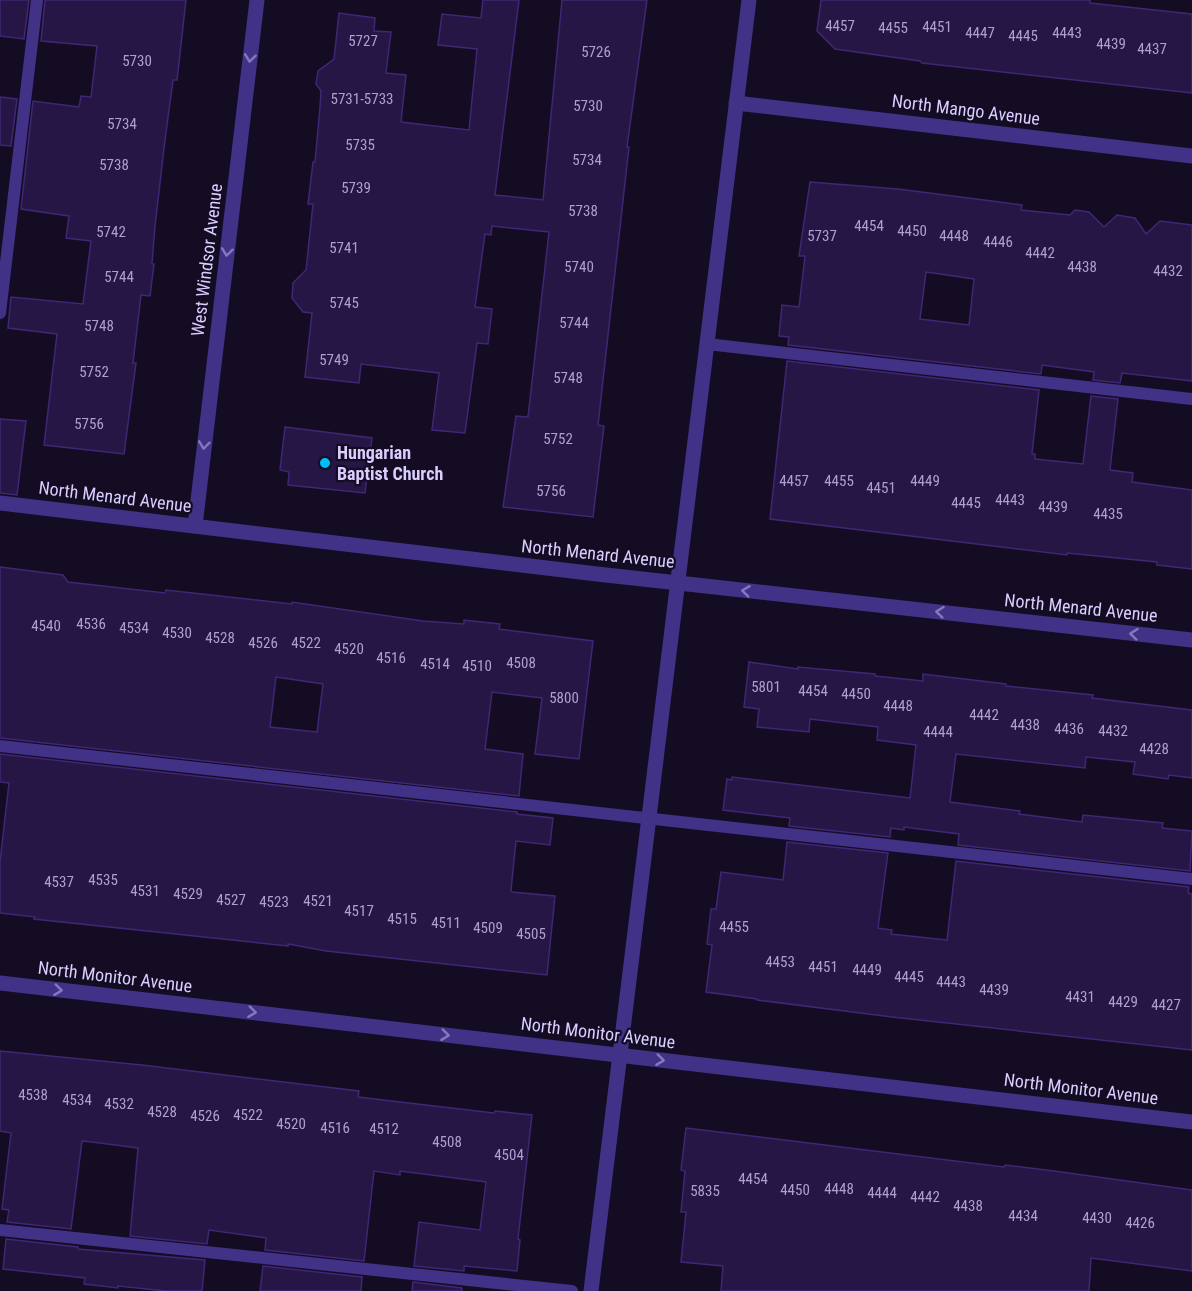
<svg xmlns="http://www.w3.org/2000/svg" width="1192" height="1291" viewBox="0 0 1192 1291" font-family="'Roboto Condensed',sans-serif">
<rect width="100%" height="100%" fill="#130c23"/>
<g fill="#261646" stroke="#402674" stroke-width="1.5" fill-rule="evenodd">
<polygon points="0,0 29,0 24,39 0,36"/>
<polygon points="45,0 186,0 177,80 173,80 165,140 155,226 152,264 154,264 150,296 141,295 133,363 136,363 124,454 44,445 57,334 8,328 11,297 83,304 91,241 66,238 69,216 21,209 33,101 79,107 81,96 91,97 97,46 41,41"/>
<polygon points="483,0 519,0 495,195 543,200 562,0 647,0 627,147 629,147 598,425 604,426 593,517 503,507 516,416 528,417 549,232 492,226 491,235 485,234 475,307 492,309 488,344 477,343 465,433 432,430 439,373 361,364 359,383 305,377 312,313 303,312 292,298 293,283 306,270 313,204 308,204 313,162 315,162 320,107 321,91 316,84 318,71 334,59 339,13 375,18 374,31 391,32 386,73 406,75 401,122 469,130 477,49 438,45 442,14 481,18"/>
<polygon points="821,0 1090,0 1090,3 1192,14 1192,93 922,63 920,61 835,49 817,31"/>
<polygon points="0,97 17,99 11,146 0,145"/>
<path d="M810,182L898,189L984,200L1022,205L1021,210L1070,215L1075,210L1089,212L1104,227L1117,215L1135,218L1146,234L1160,221L1192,225V381L1122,373L1120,383L1093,380L1094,372L1042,365L1041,374L788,345L789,337L779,336L782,305L799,307L805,256H799ZM926,272L974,279L969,325L920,319Z"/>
<polygon points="787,361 1039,390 1032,454 1035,454 1035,459 1083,464 1091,396 1118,399 1110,470 1133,473 1132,482 1192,490 1192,569 1157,565 1157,562 1067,553 1067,555 770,519"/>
<polygon points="0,419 26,421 17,495 0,493"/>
<polygon points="285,427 372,438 365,493 288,485 289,472 280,470"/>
<path d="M0,567L63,575L68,582L165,593L166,590L292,604V602L423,621L464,624V620L500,624L499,629L593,641L579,759L535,754L542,698L492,692L485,749L523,754L519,796L0,738ZM276,677L323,684L317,732L270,727Z"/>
<polygon points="749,662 798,669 798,667 875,674 875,676 923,681 923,674 1006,684 1006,686 1093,695 1092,698 1192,710 1192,778 1169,775 1168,779 1133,774 1135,762 1086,757 1085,768 956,754 950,802 1020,811 1019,814 1082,822 1083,815 1163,823 1162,828 1192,831 1190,871 958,845 959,834 904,827 904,830 891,828 890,837 789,826 790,818 723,810 727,779 732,780 732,777 910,798 916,745 877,740 878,727 810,719 809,732 757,727 759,709 744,707"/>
<polygon points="0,754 517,812 517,814 553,818 550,845 516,841 511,890 512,892 555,896 547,975 326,951 288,944 288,946 34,919 35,917 0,913 0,862 9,783 0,782"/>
<polygon points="787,842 888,853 878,928 892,930 891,934 947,940 956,861 1189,887 1188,893 1192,894 1192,1050 892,1017 757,1000 757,999 706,992 712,945 707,944 711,909 716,909 721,872 783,880"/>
<polygon points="0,1051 142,1065 359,1091 358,1097 494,1113 495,1111 532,1115 518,1239 520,1240 517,1271 464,1266 464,1271 414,1266 419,1222 480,1230 486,1182 400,1171 400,1175 374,1171 364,1261 265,1250 266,1238 209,1230 207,1244 130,1236 138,1148 92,1142 82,1141 71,1229 7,1222 9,1210 2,1209 11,1133 0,1131"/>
<polygon points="686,1128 1004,1167 1005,1165 1054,1171 1192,1190 1192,1271 1091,1258 1089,1291 721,1291 723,1266 681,1262 686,1212 681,1212 685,1171 681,1170"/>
<polygon points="6,1239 78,1247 78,1249 205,1260 202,1291 166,1291 118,1286 118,1288 84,1284 85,1278 3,1269"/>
<polygon points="263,1266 362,1277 361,1291 260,1291"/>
<polygon points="413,1282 462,1288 462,1291 412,1291"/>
</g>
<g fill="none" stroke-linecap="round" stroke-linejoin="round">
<g stroke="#413287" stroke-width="12">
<polyline points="0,313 37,0"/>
<polyline points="707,344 1192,399"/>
<polyline points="0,746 1192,879"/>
<polyline points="0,1230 572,1291"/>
</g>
<g stroke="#413287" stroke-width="15">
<polyline points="736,103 1192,156"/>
<polyline points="0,503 597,574 1192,640"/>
<polyline points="195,526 257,0"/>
<polyline points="0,983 1192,1122"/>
</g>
<polyline stroke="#413287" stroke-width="15" points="591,1291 749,0"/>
</g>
<defs><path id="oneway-chevron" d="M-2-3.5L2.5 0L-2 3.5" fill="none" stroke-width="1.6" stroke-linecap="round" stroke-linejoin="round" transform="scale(1.5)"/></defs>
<g stroke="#8678bd">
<use href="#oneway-chevron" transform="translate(250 58) rotate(97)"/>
<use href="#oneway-chevron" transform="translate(227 252) rotate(97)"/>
<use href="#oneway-chevron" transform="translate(204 445) rotate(97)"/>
<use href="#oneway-chevron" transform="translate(746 591) rotate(-173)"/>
<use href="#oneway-chevron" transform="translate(940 612) rotate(-174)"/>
<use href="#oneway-chevron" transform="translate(1134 634) rotate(-174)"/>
<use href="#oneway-chevron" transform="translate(58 990) rotate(7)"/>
<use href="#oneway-chevron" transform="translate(252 1012) rotate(7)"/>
<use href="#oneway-chevron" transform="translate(445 1035) rotate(7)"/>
<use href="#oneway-chevron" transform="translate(660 1060) rotate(7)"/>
</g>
<circle fill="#00bef9" stroke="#130c23" stroke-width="2" cx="325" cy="463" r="6"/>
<g text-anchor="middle" stroke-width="4.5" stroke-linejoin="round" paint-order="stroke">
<g font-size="15" fill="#ada0d1">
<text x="840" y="31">4457</text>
<text x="937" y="32">4451</text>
<text x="893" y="33">4455</text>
<text x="980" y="38">4447</text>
<text x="1067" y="38">4443</text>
<text x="1023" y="41">4445</text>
<text x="363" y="46">5727</text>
<text x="1111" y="49">4439</text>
<text x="1152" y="54">4437</text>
<text x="596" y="57">5726</text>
<text x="137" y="66">5730</text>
<text x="362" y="104">5731-5733</text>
<text x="588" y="111">5730</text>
<text x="122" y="129">5734</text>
<text x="360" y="150">5735</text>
<text x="587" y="165">5734</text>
<text x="114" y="170">5738</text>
<text x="356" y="193">5739</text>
<text x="583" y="216">5738</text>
<text x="869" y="231">4454</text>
<text x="912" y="236">4450</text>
<text x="111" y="237">5742</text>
<text x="822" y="241">5737</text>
<text x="954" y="241">4448</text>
<text x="998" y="247">4446</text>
<text x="344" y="253">5741</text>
<text x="1040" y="258">4442</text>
<text x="579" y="272">5740</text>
<text x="1082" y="272">4438</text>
<text x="1168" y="276">4432</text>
<text x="119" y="282">5744</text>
<text x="344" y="308">5745</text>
<text x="574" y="328">5744</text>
<text x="99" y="331">5748</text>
<text x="334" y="365">5749</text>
<text x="94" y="377">5752</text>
<text x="568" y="383">5748</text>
<text x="89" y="429">5756</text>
<text x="558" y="444">5752</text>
<text x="794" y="486">4457</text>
<text x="839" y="486">4455</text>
<text x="925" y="486">4449</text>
<text x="881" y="493">4451</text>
<text x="551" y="496">5756</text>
<text x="1010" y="505">4443</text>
<text x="966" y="508">4445</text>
<text x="1053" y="512">4439</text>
<text x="1108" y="519">4435</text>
<text x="91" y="629">4536</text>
<text x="46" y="631">4540</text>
<text x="134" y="633">4534</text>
<text x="177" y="638">4530</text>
<text x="220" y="643">4528</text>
<text x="263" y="648">4526</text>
<text x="306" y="648">4522</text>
<text x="349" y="654">4520</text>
<text x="391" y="663">4516</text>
<text x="521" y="668">4508</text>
<text x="435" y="669">4514</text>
<text x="477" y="671">4510</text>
<text x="766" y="692">5801</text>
<text x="813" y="696">4454</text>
<text x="856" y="699">4450</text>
<text x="564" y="703">5800</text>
<text x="898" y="711">4448</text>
<text x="984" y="720">4442</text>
<text x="1025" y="730">4438</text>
<text x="1069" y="734">4436</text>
<text x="1113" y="736">4432</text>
<text x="938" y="737">4444</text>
<text x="1154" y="754">4428</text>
<text x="103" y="885">4535</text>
<text x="59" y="887">4537</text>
<text x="145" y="896">4531</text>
<text x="188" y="899">4529</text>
<text x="231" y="905">4527</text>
<text x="318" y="906">4521</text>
<text x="274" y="907">4523</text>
<text x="359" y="916">4517</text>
<text x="402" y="924">4515</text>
<text x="446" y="928">4511</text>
<text x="734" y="932">4455</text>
<text x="488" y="933">4509</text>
<text x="531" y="939">4505</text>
<text x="780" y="967">4453</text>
<text x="823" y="972">4451</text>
<text x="867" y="975">4449</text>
<text x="909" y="982">4445</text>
<text x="951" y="987">4443</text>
<text x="994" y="995">4439</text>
<text x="1080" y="1002">4431</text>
<text x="1123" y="1007">4429</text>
<text x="1166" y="1010">4427</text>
<text x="33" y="1100">4538</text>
<text x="77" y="1105">4534</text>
<text x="119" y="1109">4532</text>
<text x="162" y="1117">4528</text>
<text x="248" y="1120">4522</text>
<text x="205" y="1121">4526</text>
<text x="291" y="1129">4520</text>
<text x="335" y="1133">4516</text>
<text x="384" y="1134">4512</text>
<text x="447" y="1147">4508</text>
<text x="509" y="1160">4504</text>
<text x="753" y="1184">4454</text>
<text x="839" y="1194">4448</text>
<text x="795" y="1195">4450</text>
<text x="705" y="1196">5835</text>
<text x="882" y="1198">4444</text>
<text x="925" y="1202">4442</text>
<text x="968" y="1211">4438</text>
<text x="1023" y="1221">4434</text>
<text x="1097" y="1223">4430</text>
<text x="1140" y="1228">4426</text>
</g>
<g font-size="18" fill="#daceff" stroke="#130c23">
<text transform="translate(966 110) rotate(7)" y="6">North Mango Avenue</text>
<text transform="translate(207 260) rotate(-83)" y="6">West Windsor Avenue</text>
<text transform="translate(115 497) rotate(7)" y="6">North Menard Avenue</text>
<text transform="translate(598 554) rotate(6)" y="6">North Menard Avenue</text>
<text transform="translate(1081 608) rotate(6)" y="6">North Menard Avenue</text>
<text transform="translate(115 977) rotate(7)" y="6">North Monitor Avenue</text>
<text transform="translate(598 1033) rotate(7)" y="6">North Monitor Avenue</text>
<text transform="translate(1081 1089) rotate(7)" y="6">North Monitor Avenue</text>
</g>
<g font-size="18" font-weight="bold" fill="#daceff" stroke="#130c23" text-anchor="start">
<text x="337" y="459">Hungarian<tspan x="337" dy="21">Baptist Church</tspan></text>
</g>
</g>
</svg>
